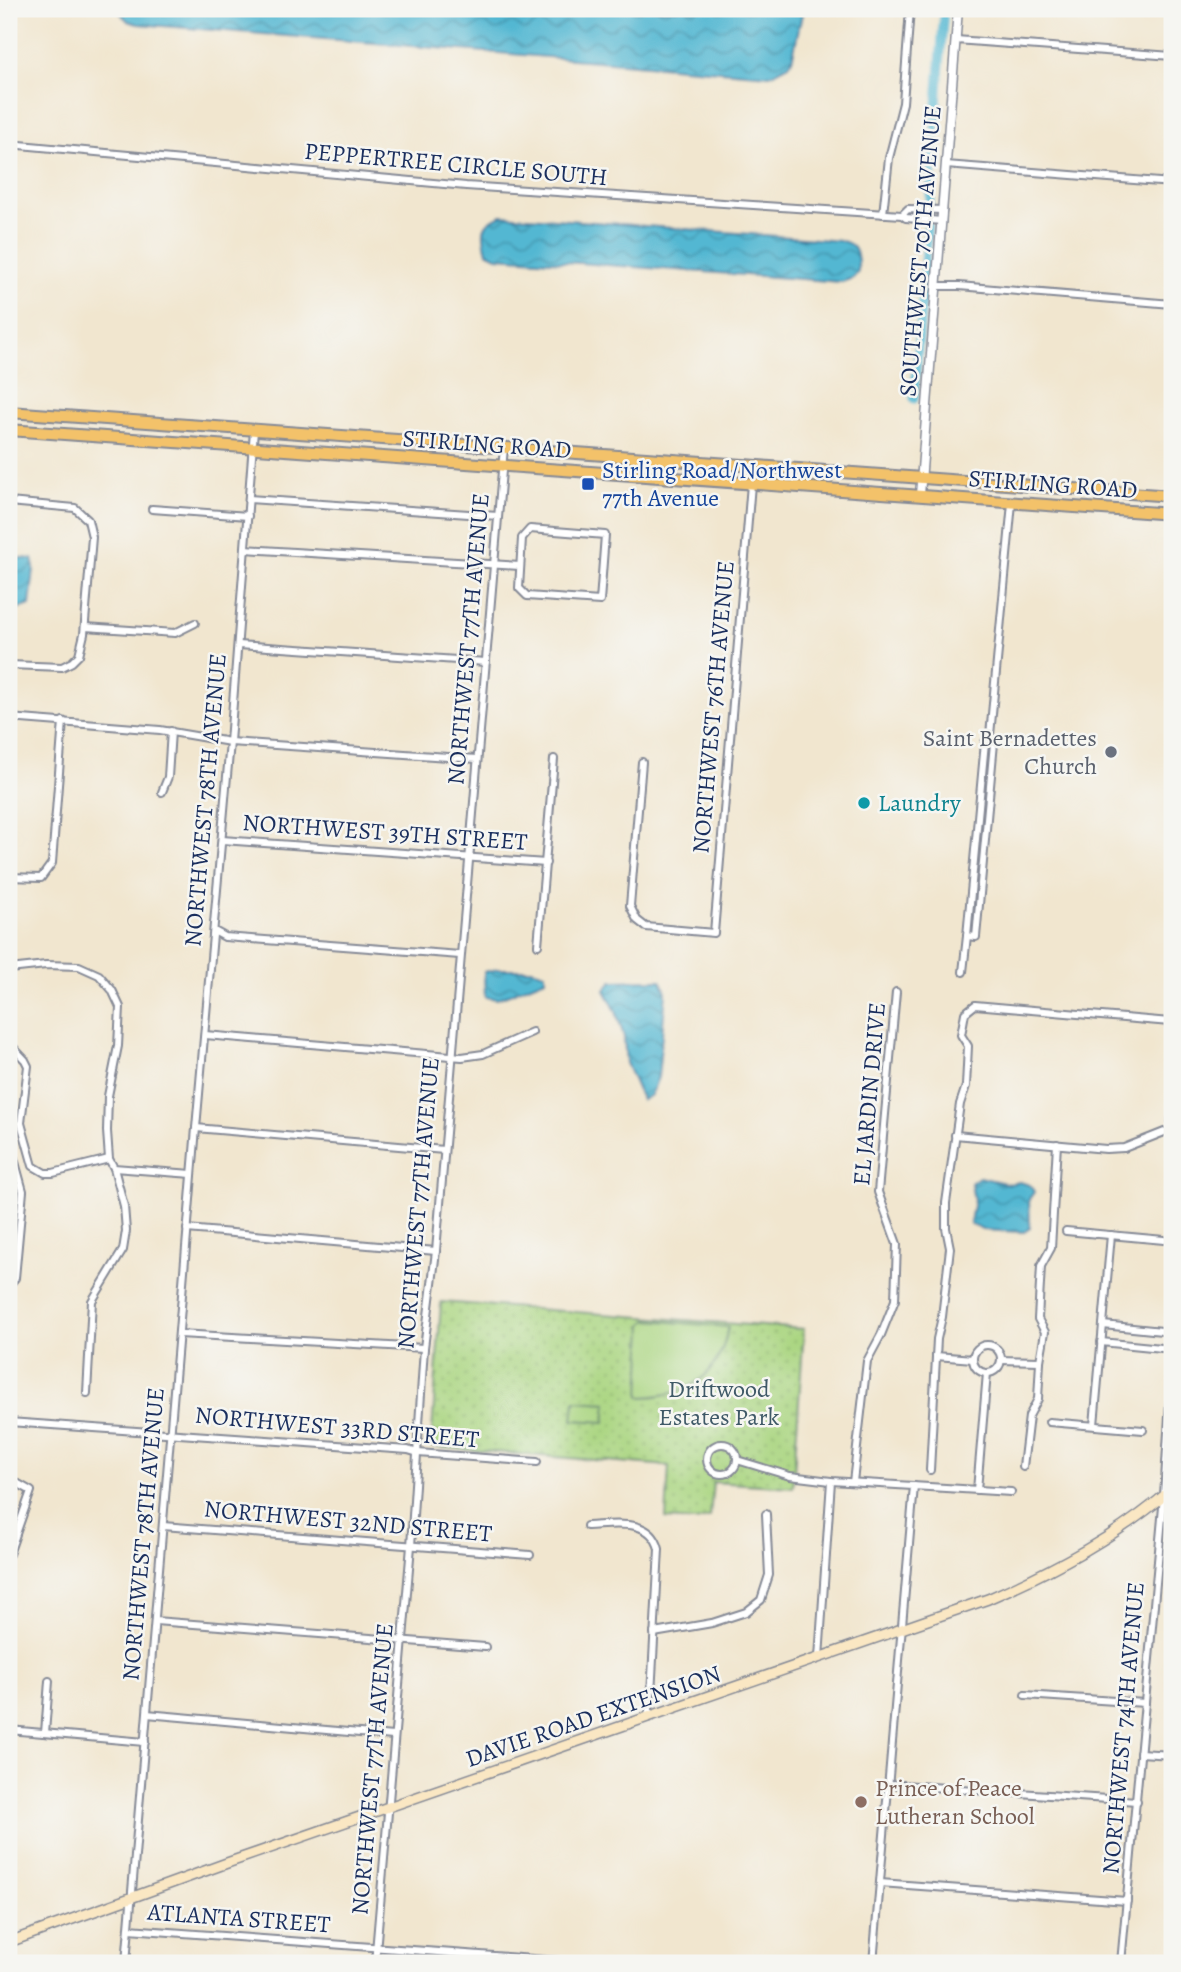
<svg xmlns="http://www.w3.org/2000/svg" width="1181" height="1972" viewBox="0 0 1181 1972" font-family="Alegreya,serif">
<defs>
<pattern id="park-dots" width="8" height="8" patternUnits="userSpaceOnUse" patternTransform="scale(1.75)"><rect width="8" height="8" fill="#abd682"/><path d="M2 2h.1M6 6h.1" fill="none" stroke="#93b873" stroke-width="1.8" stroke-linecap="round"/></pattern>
<pattern id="water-waves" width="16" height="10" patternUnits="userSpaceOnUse" patternTransform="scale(1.75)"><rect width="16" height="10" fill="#53b7d2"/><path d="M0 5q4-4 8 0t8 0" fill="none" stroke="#4495ae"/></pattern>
</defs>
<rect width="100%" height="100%" fill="#f6f6f2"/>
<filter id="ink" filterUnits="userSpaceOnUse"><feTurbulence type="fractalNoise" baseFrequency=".0143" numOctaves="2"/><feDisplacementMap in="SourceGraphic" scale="14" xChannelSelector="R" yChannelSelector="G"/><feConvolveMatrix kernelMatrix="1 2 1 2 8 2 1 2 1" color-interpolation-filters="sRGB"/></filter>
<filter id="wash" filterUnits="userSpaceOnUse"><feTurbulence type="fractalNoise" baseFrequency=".00686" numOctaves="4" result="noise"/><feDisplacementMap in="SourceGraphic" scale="28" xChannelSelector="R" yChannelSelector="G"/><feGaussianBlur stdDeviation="1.57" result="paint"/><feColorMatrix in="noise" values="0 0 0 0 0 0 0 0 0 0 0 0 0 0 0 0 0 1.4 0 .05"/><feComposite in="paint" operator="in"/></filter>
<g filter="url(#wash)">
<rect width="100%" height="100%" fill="#f1e6cf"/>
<polygon fill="url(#park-dots)" stroke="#638270" stroke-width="2" points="441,1302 804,1329 793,1487 713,1482 710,1517 696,1521 666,1519 669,1466 431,1447"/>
<g fill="#abd682" stroke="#638270" stroke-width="2">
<path d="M648,1320L728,1327C720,1377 688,1396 640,1397L643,1324Z"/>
<polygon points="575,1401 607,1403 605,1422 573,1420"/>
</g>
<g fill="url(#water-waves)" stroke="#377398" stroke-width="2">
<polygon points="117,9 803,9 792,60 789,65 770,75 138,24 128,21"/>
<path d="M502,215L842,241C859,245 858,257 858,272L853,278L842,282L497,257L487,252C482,233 480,223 502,215Z"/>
<polygon points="9,557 32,559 34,568 30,605 16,610 9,609"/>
<polygon points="498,969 532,969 545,973 545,979 497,999 485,997 484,972"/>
<polygon points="661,980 666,992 658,1077 651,1095 642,1100 626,1063 624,1037 616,1011 605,990 612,981"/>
<polygon points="979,1177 1009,1184 1020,1182 1030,1185 1034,1192 1029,1199 1030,1228 1024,1232 982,1230 970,1223 974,1200 971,1183"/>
</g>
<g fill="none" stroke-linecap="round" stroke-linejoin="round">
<g stroke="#53b7d2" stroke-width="9">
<polyline points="929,212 944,9"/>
<polyline points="914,399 928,225"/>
</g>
</g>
</g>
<g filter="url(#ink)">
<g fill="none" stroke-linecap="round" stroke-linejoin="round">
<defs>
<g id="minor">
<polyline points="956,40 1172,56"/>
<polyline points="9,144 466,186 902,215 906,218 942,221"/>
<polyline points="946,165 1172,183"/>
<polyline points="883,214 889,158 903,103 910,9"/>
<polyline points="902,215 908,209 943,210"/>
<polyline points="937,286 959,286 1172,304"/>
<polyline points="249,499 498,516"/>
<polyline points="9,502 75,508 88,520 92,537 84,634 79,655 72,662 62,667 9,665"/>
<polyline points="152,509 248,516"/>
<polygon points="530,529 605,535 600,601 527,596 519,588 522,538"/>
<polyline points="245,549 520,566"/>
<polyline points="85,627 175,633 195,623"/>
<polyline points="238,645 486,662"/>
<polyline points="9,718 160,730 230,742 477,759"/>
<polygon points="990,735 994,743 976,937 967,936 985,742"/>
<polyline points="990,735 1012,503"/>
<polyline points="642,762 630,906 637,920 646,927 714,933 751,484"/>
<polyline points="162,792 168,777 171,731"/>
<polyline points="222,840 546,863"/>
<polyline points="9,877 41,878 52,863 63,721"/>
<polyline points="214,931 225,937 460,955"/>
<polyline points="538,945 554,759"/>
<polyline points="9,969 46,965 79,966 99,975 112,990 120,1007 118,1046 108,1096 107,1131 109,1159 114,1168 124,1206 126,1231 123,1250 92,1301 87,1393"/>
<polyline points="963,972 967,936"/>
<polyline points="205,1035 462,1057 483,1054 532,1032"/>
<polyline points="9,1043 25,1060 28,1066 21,1123 33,1166 45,1173 53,1173 109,1159"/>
<polyline points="196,1128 444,1150"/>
<polyline points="1171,1128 1172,1116"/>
<polyline points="955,1135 1106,1149 1124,1148 1172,1129"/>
<polyline points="9,1140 23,1191 15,1278 9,1285"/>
<polyline points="114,1168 192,1174"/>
<polyline points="187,1229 436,1251"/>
<polyline points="1066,1231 1164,1240"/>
<polyline points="1103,1325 1172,1332"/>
<polyline points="179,1334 424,1348"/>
<polyline points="1101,1342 1172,1349"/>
<circle cx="987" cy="1359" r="14"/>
<polyline points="936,1356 973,1359"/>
<polyline points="1001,1360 1040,1361"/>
<polyline points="9,1422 408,1450 418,1453 537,1462"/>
<polyline points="1049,1422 1143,1430"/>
<polyline points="1094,1425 1111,1235"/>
<circle cx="722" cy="1459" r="15"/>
<polyline points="737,1460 790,1476 831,1481 1011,1492"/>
<polyline points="1023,1467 1029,1416 1038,1399 1040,1361 1045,1332 1038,1319 1041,1266 1051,1248 1057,1144"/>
<polyline points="930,1470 937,1339 942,1317 950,1248 946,1228 946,1203 960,1104 966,1086 968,1046 961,1035 965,1013 975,1005 1170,1022 1172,1024"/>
<polyline points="9,1482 17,1483 31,1491 9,1554"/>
<polyline points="853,1482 867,1361 881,1335 895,1300 897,1244 878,1192 896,992"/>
<polyline points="977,1490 987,1373"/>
<polyline points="163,1526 530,1555"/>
<path d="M587,1526C613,1525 651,1517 659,1549L651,1695L648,1717"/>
<polyline points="155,1621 485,1647"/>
<polyline points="654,1633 712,1623 746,1612 761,1600 769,1575 766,1514"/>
<polyline points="819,1658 831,1481"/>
<polyline points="1025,1695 1145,1703"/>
<polyline points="147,1714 393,1736"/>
<polyline points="9,1730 145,1742"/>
<polyline points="45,1733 49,1681"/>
<polyline points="1140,1753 1172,1755"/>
<polyline points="888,1784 1137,1801"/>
<polyline points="880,1883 1127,1901"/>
<polyline points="129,1929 587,1963"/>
<polyline points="126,1963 196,1128 230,742 254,430"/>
<polyline points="375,1963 411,1546 424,1348 436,1251 504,447"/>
<polyline points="873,1963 914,1486"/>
<polyline points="1121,1963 1164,1496 1172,1367"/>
</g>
<polyline id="tertiary" points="920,495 958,9"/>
<path id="secondary" d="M9,1942L227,1863L988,1599C1054,1570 1118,1536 1172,1489"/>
<g id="primary">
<polyline points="9,412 1172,496"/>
<polyline points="9,430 1172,514"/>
</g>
</defs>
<use href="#minor" stroke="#868a96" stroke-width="10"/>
<use href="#tertiary" stroke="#868a96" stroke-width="11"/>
<use href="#secondary" stroke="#868a96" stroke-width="12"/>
<use href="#primary" stroke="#868a96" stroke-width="14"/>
<use href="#minor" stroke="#fff" stroke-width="6"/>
<use href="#tertiary" stroke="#fff" stroke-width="8"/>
<use href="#secondary" stroke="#fae7c3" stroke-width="9"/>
<use href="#primary" stroke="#f3c26a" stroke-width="10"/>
</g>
</g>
<rect fill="#1a4fb4" stroke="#f6f6f2" stroke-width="2.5" x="581" y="477" width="14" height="14" rx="3.5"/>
<circle fill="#6b7280" stroke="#f6f6f2" stroke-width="2.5" cx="1111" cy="752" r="7"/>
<circle fill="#0f9aa8" stroke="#f6f6f2" stroke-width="2.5" cx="864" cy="803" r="7"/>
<circle fill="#8d6e63" stroke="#f6f6f2" stroke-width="2.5" cx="861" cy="1802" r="7"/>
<g text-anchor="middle" stroke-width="5" stroke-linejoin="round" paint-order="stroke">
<g font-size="24" fill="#1b2f5e" stroke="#f6f6f2">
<text transform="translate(456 164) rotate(5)" y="8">PEPPERTREE CIRCLE SOUTH</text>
<text transform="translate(920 251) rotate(-85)" y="8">SOUTHWEST 70TH AVENUE</text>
<text transform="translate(487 444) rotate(4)" y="8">STIRLING ROAD</text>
<text transform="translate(1053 484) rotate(4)" y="8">STIRLING ROAD</text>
<text transform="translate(468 639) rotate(-85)" y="8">NORTHWEST 77TH AVENUE</text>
<text transform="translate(713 707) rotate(-85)" y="8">NORTHWEST 76TH AVENUE</text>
<text transform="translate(205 800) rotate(-85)" y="8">NORTHWEST 78TH AVENUE</text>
<text transform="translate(385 832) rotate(4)" y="8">NORTHWEST 39TH STREET</text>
<text transform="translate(869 1094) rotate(-85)" y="8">EL JARDIN DRIVE</text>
<text transform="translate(418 1203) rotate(-85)" y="8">NORTHWEST 77TH AVENUE</text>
<text transform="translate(337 1427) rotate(5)" y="8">NORTHWEST 33RD STREET</text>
<text transform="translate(348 1521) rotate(5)" y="8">NORTHWEST 32ND STREET</text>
<text transform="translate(143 1534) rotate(-85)" y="8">NORTHWEST 78TH AVENUE</text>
<text transform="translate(593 1716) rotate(-19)" y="8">DAVIE ROAD EXTENSION</text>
<text transform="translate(1123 1728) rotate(-85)" y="8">NORTHWEST 74TH AVENUE</text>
<text transform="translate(372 1769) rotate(-85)" y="8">NORTHWEST 77TH AVENUE</text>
<text transform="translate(239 1918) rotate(4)" y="8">ATLANTA STREET</text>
</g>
<g font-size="24" fill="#164399" stroke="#f6f6f2" text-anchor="start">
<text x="602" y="478">Stirling Road/Northwest<tspan x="602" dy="28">77th Avenue</tspan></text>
</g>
<g font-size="24" fill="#5b616d" stroke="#f6f6f2" text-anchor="end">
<text x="1097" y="746">Saint Bernadettes<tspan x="1097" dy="28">Church</tspan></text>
</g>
<g font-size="24" fill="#0d838f" stroke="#f6f6f2" text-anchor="start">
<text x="878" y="811">Laundry</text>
</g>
<g font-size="24" fill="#3f5967" stroke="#f6f6f2">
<text x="719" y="1397">Driftwood<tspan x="719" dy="28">Estates Park</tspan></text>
</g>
<g font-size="24" fill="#785e54" stroke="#f6f6f2" text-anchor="start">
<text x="875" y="1796">Prince of Peace<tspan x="875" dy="28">Lutheran School</tspan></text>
</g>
</g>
<rect width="1181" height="1972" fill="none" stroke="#f6f6f2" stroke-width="35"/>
</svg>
